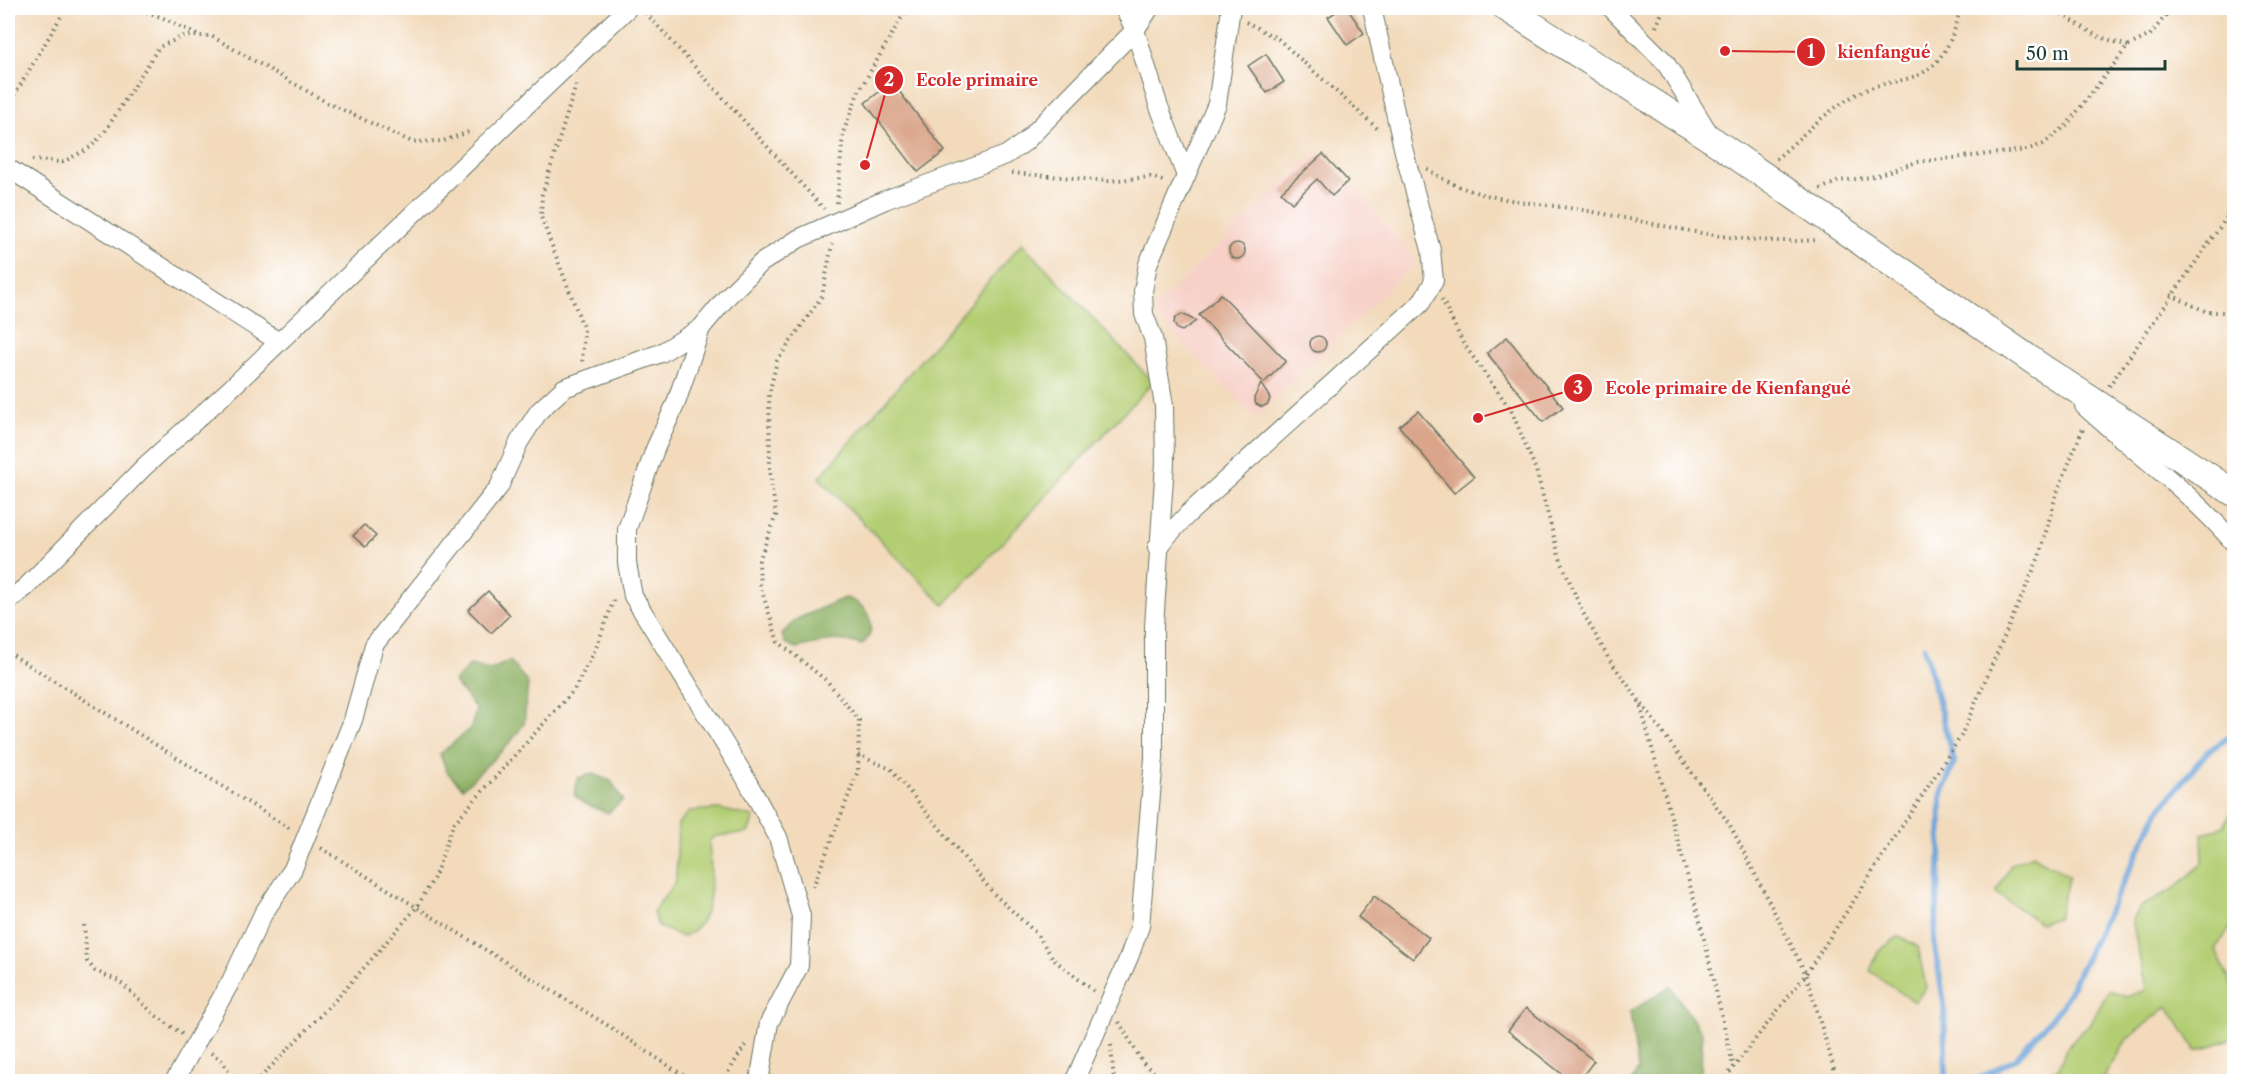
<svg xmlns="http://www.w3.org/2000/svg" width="2242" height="1089" viewBox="0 0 2242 1089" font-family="'Libre Caslon Text',serif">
<rect width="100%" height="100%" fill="#fff"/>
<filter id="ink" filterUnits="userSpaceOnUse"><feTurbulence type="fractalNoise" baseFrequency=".0167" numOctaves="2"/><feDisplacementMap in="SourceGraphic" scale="12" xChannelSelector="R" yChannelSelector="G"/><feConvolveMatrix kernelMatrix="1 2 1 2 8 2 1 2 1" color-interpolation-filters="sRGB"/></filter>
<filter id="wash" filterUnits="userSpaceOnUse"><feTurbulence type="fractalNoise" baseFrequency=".008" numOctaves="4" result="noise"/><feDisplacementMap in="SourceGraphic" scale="24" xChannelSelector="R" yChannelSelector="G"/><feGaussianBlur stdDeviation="1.35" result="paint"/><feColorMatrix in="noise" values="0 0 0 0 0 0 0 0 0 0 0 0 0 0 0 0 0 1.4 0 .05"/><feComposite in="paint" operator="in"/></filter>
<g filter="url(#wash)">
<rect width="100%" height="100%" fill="#f2dabb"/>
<polygon fill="#f7d1c8" points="1319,149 1352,184 1416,262 1256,419 1151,310"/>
<g fill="#b3cd72" stroke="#698553" stroke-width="1.5">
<polygon points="1022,243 1153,382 944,605 819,478"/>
<polygon points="2234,806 2234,923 2215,949 2234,989 2234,1038 2196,1051 2168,1006 2127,1039 2104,1077 2112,1081 2035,1081 2059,1068 2066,1048 2092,1021 2109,990 2126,997 2146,990 2132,919 2142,906 2175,888 2203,863 2202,834 2224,826"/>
<path d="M719,809L754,817L748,833L716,836L709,841C711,872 718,923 682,937L658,926L653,912L676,881L678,824L690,811Z"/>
<polygon points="2032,855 2069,876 2058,918 2040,923 1996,893 2011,864"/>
<polygon points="1899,936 1918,947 1926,988 1914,1002 1870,971 1878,952"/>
</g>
<g fill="#8eb064" stroke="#56764c" stroke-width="1.5">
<path d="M844,598C867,601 882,630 861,645C833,635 823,643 796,648L785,643L782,634L797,619Z"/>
<polygon points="510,661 528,683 524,724 509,744 463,788 447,772 440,754 471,728 476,709 454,682 470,665 490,670"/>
<polygon points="592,774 611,781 623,800 608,813 585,804 574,795 578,778"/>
<polygon points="1670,986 1702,1033 1701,1081 1631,1081 1638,1070 1630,1012"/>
</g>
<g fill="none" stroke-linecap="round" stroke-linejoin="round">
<g stroke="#68a0d6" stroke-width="6">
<polyline points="1924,647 1954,762 1941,797 1940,869 1934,940 1944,1003 1946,1082"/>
<polyline points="1973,1082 2016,1058 2062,1006 2158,812 2207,752 2234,734"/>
</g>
</g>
<g id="blocks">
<g fill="#daa58a">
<polygon points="1342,8 1347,8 1364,33 1347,45 1328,17"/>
<polygon points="1266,54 1284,82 1267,93 1248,66"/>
<polygon points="892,82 945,151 918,172 865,103"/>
<polygon points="1323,154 1348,181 1332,196 1317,179 1292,203 1281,192"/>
<circle cx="1237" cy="251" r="8"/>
<polygon points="1221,294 1286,361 1264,383 1199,315"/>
<polygon points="1182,314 1196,321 1182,331 1177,329 1174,323 1175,318"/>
<circle cx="1318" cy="344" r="8"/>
<polygon points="1507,337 1563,407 1543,422 1487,353"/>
<polygon points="1261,384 1270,398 1268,404 1262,407 1256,404 1254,398"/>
<polygon points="1418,411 1474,477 1454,493 1399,426"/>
<polygon points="364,525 376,536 365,547 353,536"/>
<polygon points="488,591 510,615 491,633 468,610"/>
<polygon points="1374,896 1429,938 1413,959 1358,917"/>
<polygon points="1526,1008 1594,1061 1578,1082 1572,1082 1508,1031"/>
</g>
</g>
</g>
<g filter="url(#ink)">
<use href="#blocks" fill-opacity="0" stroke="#697463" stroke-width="1.5"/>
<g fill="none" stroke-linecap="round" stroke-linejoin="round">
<defs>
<g id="street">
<polyline points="1124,8 1135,30 1158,104 1186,176"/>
<polyline points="1611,8 1665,62 1710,135"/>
<polyline points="8,168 279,342"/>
<polyline points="701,328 676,403 655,449 627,529 627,563 633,596 742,772 778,837 801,916 799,966 769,1023 759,1082"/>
<path d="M2084,406C2134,452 2190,491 2234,543"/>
<polyline points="1157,547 1188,514 1421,303 1434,281 1431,250 1404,152 1372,8"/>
<polyline points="8,601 26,587 144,467 228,391 628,8"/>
<polyline points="174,1082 231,981 263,914 293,869 353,720 374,645 499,487 519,442 539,411 564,388 661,353 701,328 727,297 761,263 798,239 885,200 1006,155 1025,142 1135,30 1150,8"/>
<polyline points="1074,1082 1129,957 1140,926 1154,758 1154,626 1165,463 1164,406 1153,338 1144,314 1143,291 1148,264 1217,104 1231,8"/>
</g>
<polyline id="secondary" points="1506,8 1714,141 2046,370 2234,493"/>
</defs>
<use href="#street" stroke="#697463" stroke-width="20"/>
<use href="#secondary" stroke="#697463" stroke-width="28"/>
<g stroke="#697463" stroke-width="4" stroke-dasharray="1.5 4.5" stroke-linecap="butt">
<polyline points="135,8 161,17 198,35"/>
<polyline points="2052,8 2097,36 2128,46"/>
<polyline points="646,13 824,209"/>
<polyline points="1246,22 1278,39 1379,130"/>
<polyline points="1656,27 1664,8"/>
<polyline points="576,85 542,195 541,217 584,329 582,364"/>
<polyline points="8,106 66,8"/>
<path d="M1776,159C1804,135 1833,103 1868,89C1884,82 1902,82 1918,75C1944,64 1955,34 1960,8"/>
<polyline points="32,160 63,162 91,147 104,133 159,47 184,36 211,36 328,103 412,142 443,141 471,131"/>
<path d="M1427,169C1475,203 1532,201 1588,211C1666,225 1737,246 1817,240"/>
<polyline points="1012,173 1108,181 1150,177 1166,182"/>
<polyline points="1820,189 1839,181 1871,177 1917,162 2026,150 2043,144 2066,126 2128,46 2150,35 2172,8"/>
<polyline points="837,203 843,133 858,93 907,8"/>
<polyline points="2171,295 2207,312 2234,312"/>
<polyline points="1442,299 1463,343 1511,410 1536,470 1559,556 1582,611 1609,659 1730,825 1806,974 1838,1082"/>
<polyline points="2109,386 2234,207"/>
<polyline points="8,652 292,830"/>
<polyline points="1639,701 1701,925 1733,1065"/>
<polyline points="858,755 891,769 994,894 1037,934 1054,960 1094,991"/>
<polyline points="321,848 607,1025 693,1082"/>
<polyline points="813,887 858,771 859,720 827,681 778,642 760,585 759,561 776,515 770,471 769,394 777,361 822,296 832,244"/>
<polyline points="84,925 87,961 95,971 119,981 155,1015 182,1034"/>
<polyline points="1119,1022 1143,1063 1165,1082"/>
<polyline points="1111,1045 1114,1082"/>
<polyline points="211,1053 221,1060 237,1082"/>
<polyline points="256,1082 341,994 417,907 435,876 453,824 574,690 596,648 615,597"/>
<polyline points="722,1082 746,1044"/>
<polyline points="1722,1082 1806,974 1961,736 2039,557 2056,495 2083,428"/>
</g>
<use href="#street" stroke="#fff" stroke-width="18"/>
<use href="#secondary" stroke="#fff" stroke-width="26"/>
</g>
</g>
<path fill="none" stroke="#d62828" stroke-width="2" d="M1725 51L1811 52M865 165L889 80M1478 418L1578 388"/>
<g fill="#d62828" stroke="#fff" stroke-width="2">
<circle cx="1725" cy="51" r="6"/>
<circle cx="865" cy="165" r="6"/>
<circle cx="1478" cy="418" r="6"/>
<circle cx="1811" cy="52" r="15"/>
<circle cx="889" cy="80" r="15"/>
<circle cx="1578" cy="388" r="15"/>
</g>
<g font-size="18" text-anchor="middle" font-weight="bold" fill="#fff">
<text x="1811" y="58">1</text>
<text x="889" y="86">2</text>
<text x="1578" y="394">3</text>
</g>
<g font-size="16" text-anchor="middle" font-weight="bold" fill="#d62828" stroke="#fff" stroke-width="4.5" stroke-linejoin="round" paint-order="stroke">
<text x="1884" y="58">kienfangué</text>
<text x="977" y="86">Ecole primaire</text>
<text x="1728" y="394">Ecole primaire de Kienfangué</text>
</g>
<rect width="2242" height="1089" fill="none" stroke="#fff" stroke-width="30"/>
<path d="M2017 60v9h148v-9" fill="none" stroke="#1f3d34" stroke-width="3"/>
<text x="2026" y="60" font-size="18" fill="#1f3d34" stroke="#ffffff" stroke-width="4.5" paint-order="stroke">50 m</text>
</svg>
